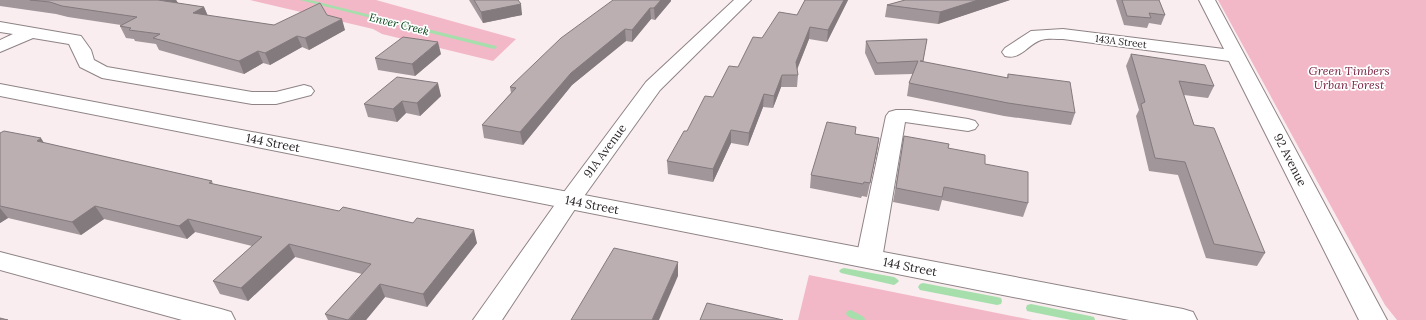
<svg xmlns="http://www.w3.org/2000/svg" width="1426" height="320" viewBox="0 0 1426 320" font-family="Lora,serif">
<rect width="100%" height="100%" fill="#faedf0"/>
<g fill="#f2b8c8">
<polygon points="250,0 376,0 516,39 493,61 382,34 373,29"/>
<polygon points="1218,0 1426,0 1426,320 1397,320 1385,305"/>
<polygon points="809,275 1032,320 798,320"/>
</g>
<g fill="none" stroke-linecap="round" stroke-linejoin="round">
<g fill="#a6deac" fill-rule="evenodd">
<polygon points="300,0 310,0 496,46 497,47 494,49"/>
<polygon points="844,268 894,277 897,279 899,281 897,283 894,285 841,273 839,271 841,269"/>
<polygon points="923,283 997,297 1001,298 1002,301 1001,304 997,305 920,290 918,287 920,284"/>
<polygon points="1031,304 1090,316 1094,317 1095,320 1071,320 1027,311 1026,308 1027,305"/>
<path d="M851,310L864,317L865,320C858,320 850,320 846,314L847,311Z"/>
</g>
<defs>
<g id="minor">
<polygon points="734,0 751,0 660,90 577,206 502,320 473,320 561,196 646,82"/>
<path d="M1199,0H1215L1387,320H1359L1229,61L1063,39C1056,39 1047,38 1041,40C1027,45 1021,60 1005,56L1002,52L1005,48L1031,31L1063,29L1224,49Z"/>
<polygon points="0,22 81,36 91,50 94,60 107,67 252,92 276,92 304,85 311,87 314,91 311,95 276,104 252,104 102,78 80,67 69,44 33,38 0,52 0,40 13,34 0,32"/>
<polygon points="896,110 910,110 968,119 975,121 978,125 975,129 968,131 905,122 882,259 878,265 869,268 860,265 856,259 886,116 889,112"/>
<polygon points="0,252 221,309 231,312 235,320 182,320 0,270"/>
</g>
<polygon id="major" points="0,84 1183,309 1193,312 1197,320 1129,320 0,96"/>
</defs>
<use href="#minor" stroke="#8e8385" stroke-width="2"/>
<use href="#major" stroke="#8e8385" stroke-width="2"/>
<use href="#minor" fill="#fff" fill-rule="evenodd"/>
<use href="#major" fill="#fff" fill-rule="evenodd"/>
</g>
<g fill="#a19699">
<polygon points="0,0 176,0 178,3 204,7 208,16 274,25 327,15 345,30 309,50 302,47 270,65 263,63 244,74 159,50 156,44 135,41 134,39 126,38 120,26 121,25 68,17 56,14 0,6"/>
<polygon points="469,0 518,0 522,15 483,23"/>
<polygon points="613,0 671,0 671,1 655,20 651,19 632,42 626,41 572,85 523,145 484,138 482,125 511,93 510,87"/>
<polygon points="805,0 848,0 827,42 809,39 797,70 798,75 797,87 781,87 773,108 763,107 748,146 731,143 713,182 668,174 667,161 687,131 713,97 762,38 797,15"/>
<polygon points="905,0 1010,0 938,24 885,17 887,5"/>
<polygon points="1116,0 1159,0 1165,15 1161,25 1149,23 1147,28 1124,25"/>
<polygon points="927,39 923,62 1007,78 1008,74 1075,113 1071,125 1004,116 907,96 909,83 913,74 875,75 865,53 866,41"/>
<polygon points="441,54 415,76 378,70 375,58"/>
<polygon points="1131,54 1214,86 1208,98 1184,95 1194,125 1265,253 1257,266 1206,258 1178,175 1149,171 1136,116 1139,110 1126,66"/>
<polygon points="441,96 420,116 406,113 397,122 368,117 364,104"/>
<polygon points="856,127 855,134 879,138 877,151 867,197 862,196 861,198 810,188 811,175"/>
<polygon points="0,133 212,181 213,184 477,243 427,307 385,297 366,320 328,320 325,314 362,274 295,257 248,301 220,294 213,281 252,246 195,232 187,239 104,219 81,235 8,218 0,223"/>
<polygon points="904,136 948,148 985,164 1028,203 1023,217 942,200 939,211 893,202"/>
</g>
<g fill="#837a7d">
<polygon points="158,0 176,0 178,3"/>
<polygon points="661,0 671,0 671,1 655,20 654,8"/>
<polygon points="844,0 848,0 827,42 828,30"/>
<polygon points="978,0 1010,0 938,24 940,12"/>
<polygon points="521,4 522,15 483,23 481,12"/>
<polygon points="204,7 209,19 193,13"/>
<polygon points="650,8 651,19 632,42 632,30"/>
<polygon points="342,19 345,30 309,50 305,38"/>
<polygon points="810,27 809,39 795,74 796,62"/>
<polygon points="625,29 626,41 572,85 523,145 520,132 571,73"/>
<polygon points="297,36 302,47 270,65 265,53"/>
<polygon points="438,42 441,54 415,76 412,64"/>
<polygon points="258,51 263,63 244,74 239,61"/>
<polygon points="782,75 781,87 773,108 774,96"/>
<polygon points="438,83 441,96 420,116 417,103"/>
<polygon points="764,94 763,107 748,146 749,133"/>
<polygon points="402,101 406,113 397,122 393,109"/>
<polygon points="731,130 731,143 713,182 713,169"/>
<polygon points="41,138 49,151 37,141"/>
<polygon points="879,138 877,151 867,197 870,183"/>
<polygon points="95,206 104,219 81,235 72,222"/>
<polygon points="0,208 8,218 0,223"/>
<polygon points="188,219 195,232 187,239 179,226"/>
<polygon points="474,230 477,243 427,307 423,294"/>
<polygon points="289,244 295,257 248,301 241,288"/>
<polygon points="678,262 678,276 659,320 652,320"/>
<polygon points="380,284 385,297 366,320 349,320"/>
</g>
<g fill="#bbafb2" stroke="#837a7d">
<polygon points="30,0 158,0 204,7 193,13 274,25 320,3 327,15 342,19 305,38 297,36 265,53 258,51 239,61 153,38 160,34 129,30 131,28 120,26 137,17 62,6 50,2"/>
<polygon points="474,0 518,0 521,4 481,12"/>
<polygon points="613,0 661,0 654,8 650,8 632,30 625,29 571,73 520,132 482,125 516,88 510,87 561,38"/>
<polygon points="805,0 844,0 828,30 810,27 796,62 798,75 782,75 774,96 764,94 749,133 731,130 713,169 667,161 684,131 687,131 705,96 713,97 729,66 738,67 753,37 762,38 779,12 797,15"/>
<polygon points="905,0 978,0 940,12 887,5"/>
<polygon points="1122,0 1159,0 1165,15 1149,13 1151,18 1127,16"/>
<polygon points="403,37 438,42 412,64 375,58"/>
<polygon points="927,39 923,61 920,61 1008,78 1008,74 1070,82 1075,113 1008,103 909,83 918,61 877,63 866,41"/>
<polygon points="1131,54 1205,65 1214,86 1179,81 1194,125 1214,128 1265,253 1214,244 1185,162 1155,158 1141,104 1145,102"/>
<polygon points="397,77 438,83 417,103 402,101 393,109 364,104"/>
<polygon points="827,122 856,127 855,134 879,138 870,183 864,182 863,184 811,175"/>
<polygon points="4,131 41,138 37,141 212,181 209,183 339,211 343,207 413,223 417,218 474,230 423,294 380,284 348,320 325,314 371,264 289,244 241,288 213,281 262,237 188,219 179,226 95,206 72,222 0,206 0,133"/>
<polygon points="904,136 949,144 948,148 985,155 985,164 1028,172 1028,203 944,187 942,197 896,188"/>
<polygon points="614,248 678,262 652,320 571,320"/>
<polygon points="707,303 783,320 700,320"/>
<polygon points="0,318 8,320 0,320"/>
</g>
<g text-anchor="middle" stroke-width="3.5" stroke-linejoin="round" paint-order="stroke">
<g font-size="10" fill="#2a2526" stroke="#fff">
<text transform="translate(1121 41) rotate(7)" y="4">143A Street</text>
</g>
<g font-size="11" font-style="italic" fill="#014214" stroke="#fff">
<text transform="translate(399 24) rotate(14)" y="4">Enver Creek</text>
</g>
<g font-size="12" font-style="italic" fill="#782443" stroke="#fff">
<text x="1349" y="75">Green Timbers<tspan x="1349" dy="14">Urban Forest</tspan></text>
</g>
<g font-size="12" fill="#2a2526" stroke="#fff">
<text transform="translate(273 143) rotate(11)" y="4">144 Street</text>
<text transform="translate(605 151) rotate(-54)" y="4">91A Avenue</text>
<text transform="translate(1290 160) rotate(63)" y="4">92 Avenue</text>
<text transform="translate(592 205) rotate(11)" y="4">144 Street</text>
<text transform="translate(910 267) rotate(11)" y="4">144 Street</text>
</g>
</g>
</svg>
